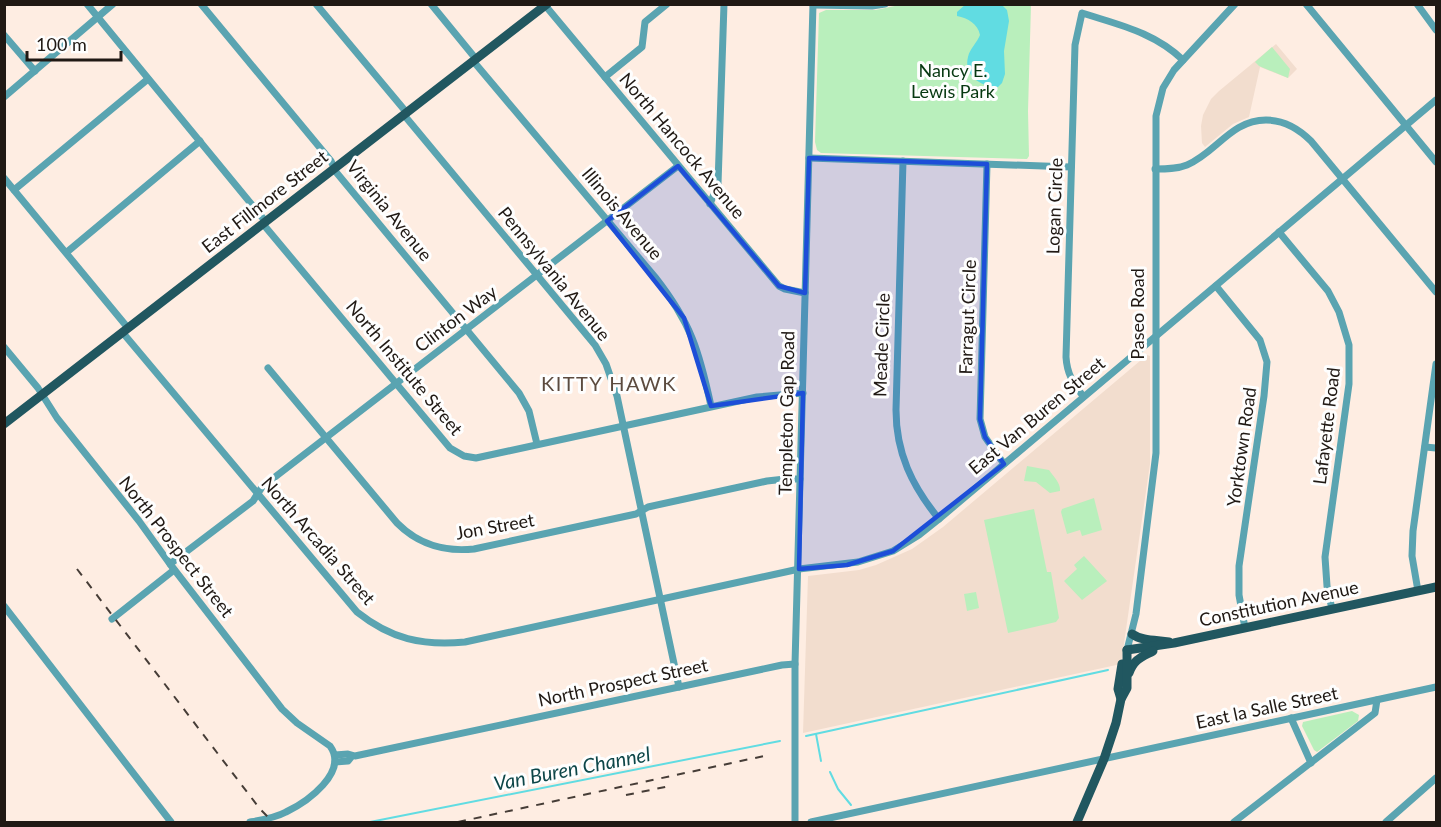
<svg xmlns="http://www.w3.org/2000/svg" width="1441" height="827" viewBox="0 0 1441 827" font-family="Lato,sans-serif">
<rect width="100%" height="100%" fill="#feede2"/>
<g fill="#f2ddce">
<polygon points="1276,44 1297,69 1288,78 1260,67 1249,117 1233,124 1205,147 1202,143 1201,126 1203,115 1211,99 1219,91"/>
<polygon points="1147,355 1150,356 1150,464 1121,664 803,733 808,576 859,570 876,565 912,549 943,527"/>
</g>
<g fill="#b9efbc">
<polygon points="904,4 1031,5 1028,111 1029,156 1027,159 821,153 817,150 815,142 819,13 826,10 876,10"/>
<polygon points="1272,47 1290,69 1288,78 1259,66 1255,62"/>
<path d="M1027,466L1049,470C1053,476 1061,483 1060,491L1050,493L1036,482L1024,481Z"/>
<polygon points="1094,498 1102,530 1082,536 1080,530 1067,534 1061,512 1062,509"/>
<polygon points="1034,509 1047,572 1051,572 1059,618 1056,622 1008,633 984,520"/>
<polygon points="1084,556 1107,581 1082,600 1064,581 1077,569 1074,565"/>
<polygon points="976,592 979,608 967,611 964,594"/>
<polygon points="1352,711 1359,715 1358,721 1317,752 1314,750 1302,726 1303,722"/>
</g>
<path fill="#61dce2" d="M966,4L1002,5L1007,10L1009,21L1004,51L1005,74L1002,83L998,87C982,88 963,75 968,57C970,48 977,43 980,35C978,24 968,18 957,16V12Z"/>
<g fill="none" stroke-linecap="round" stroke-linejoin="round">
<g stroke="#61dce2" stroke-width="2">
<polyline points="816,734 821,761"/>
<polyline points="806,736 1108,670"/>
<polyline points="830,772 838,789 851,805"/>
<polyline points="370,822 780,741"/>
</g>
<g stroke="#5aa4b1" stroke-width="7">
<polyline points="87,4 266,222"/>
<polyline points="201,4 331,161 336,172 519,393 529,411 537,444"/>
<polyline points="316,4 407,113"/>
<polyline points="431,4 476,59"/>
<polyline points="544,4 779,286 785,289 805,293"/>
<polyline points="1306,4 1436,162"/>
<polyline points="1417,4 1436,30"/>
<polyline points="813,5 872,6 885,4"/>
<polyline points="4,35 35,71"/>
<path d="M474,62L655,277C691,323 699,350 711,406"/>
<polyline points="605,77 642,47 645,22 667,4"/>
<polyline points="4,97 113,4"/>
<polyline points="404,115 595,345 606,364 617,396 679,687"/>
<polyline points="809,158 1071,167"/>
<path d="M903,161L896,410C896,453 912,486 939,519"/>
<polyline points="987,164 980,419 985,437 1004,464"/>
<path d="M1155,169C1166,169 1177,169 1187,165C1216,153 1231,120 1266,120C1284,120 1298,128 1311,141L1436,292"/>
<polyline points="4,178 128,328"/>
<polyline points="14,190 148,79"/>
<polyline points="710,204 718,184 724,4"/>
<polyline points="263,224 450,448 464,456 476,458 757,397 803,393"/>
<polyline points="1279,232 1328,291 1339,312 1349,345 1349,384 1325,557 1327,586 1332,609"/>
<polyline points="67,252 200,141"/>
<polyline points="1216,286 1260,340 1267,362 1264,396 1239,566 1239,595 1245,628"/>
<path d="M123,333L357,612C391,639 422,646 465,642L799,569L858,562L893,551L919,535L939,519L1436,100"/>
<path d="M4,347L38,388L57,418L139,521L170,564L282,709L297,723L330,746C349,772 307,802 286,812C275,818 262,820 250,822"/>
<path d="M268,368L397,523C419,545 444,552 474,549L636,514L648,507L767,481L785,479H800"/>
<path d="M1083,396C1073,383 1067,374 1066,357L1075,45L1082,13C1119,25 1154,32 1183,60"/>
<polyline points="1425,447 1436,448"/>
<polyline points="170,564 253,501 262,487 678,166"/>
<polyline points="1418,591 1412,556 1413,531 1436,364"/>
<polyline points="4,606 171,822"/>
<polyline points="112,619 174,570"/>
<polyline points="1127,650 1136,614 1156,453 1156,116 1163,88 1174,70 1235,4"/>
<polyline points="1291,718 1311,763"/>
<polyline points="335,755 348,754 355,756 782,665 795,664"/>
<polyline points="335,762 348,761 352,756"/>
<polyline points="795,822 795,664 813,4"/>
<polyline points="811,822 1436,687"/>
<polyline points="1234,822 1375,713 1377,700"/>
<polyline points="1386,822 1436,778"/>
</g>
<g stroke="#215760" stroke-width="9">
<polyline points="4,424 547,4"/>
<path d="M1132,634C1142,641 1156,640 1169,642"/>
<polyline points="1127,650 1174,643 1436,587"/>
<path d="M1129,673C1134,659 1142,657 1153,651"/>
<polyline points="1121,699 1118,689 1122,664"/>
<polyline points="1077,822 1104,759 1116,723 1121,699 1127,688 1127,650"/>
</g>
<g stroke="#463d37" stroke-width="2" stroke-dasharray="8 8" stroke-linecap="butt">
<polyline points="77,569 260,809 273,822"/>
<polyline points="626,795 670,786"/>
<polyline points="458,822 764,756"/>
</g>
</g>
<path fill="#1d4ed8" fill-opacity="0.2" stroke="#1d4ed8" stroke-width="4.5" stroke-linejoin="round" d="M809,158L987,164L980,419L985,437L1004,464L893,551L847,565L799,569L803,393L711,406L684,318L607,221L678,166L779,286L805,293Z"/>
<g text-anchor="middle" stroke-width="6" stroke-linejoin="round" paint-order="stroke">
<g font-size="18" fill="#073811" stroke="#fefefe">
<text x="953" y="77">Nancy E.<tspan x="953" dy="21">Lewis Park</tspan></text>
</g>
<g font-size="18" fill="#201914" stroke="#fefefe">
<text transform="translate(682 146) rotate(50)" y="6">North Hancock Avenue</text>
<text transform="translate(265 202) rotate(-38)" y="6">East Fillmore Street</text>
<text transform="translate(1055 206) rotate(-88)" y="6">Logan Circle</text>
<text transform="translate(389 211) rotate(51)" y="6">Virginia Avenue</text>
<text transform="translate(622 214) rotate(50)" y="6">Illinois Avenue</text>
<text transform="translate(554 274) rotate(51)" y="6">Pennsylvania Avenue</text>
<text transform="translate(1138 314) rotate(-90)" y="6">Paseo Road</text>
<text transform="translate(968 317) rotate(-88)" y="6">Farragut Circle</text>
<text transform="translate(456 319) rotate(-37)" y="6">Clinton Way</text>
<text transform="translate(882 345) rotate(-88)" y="6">Meade Circle</text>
<text transform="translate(404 368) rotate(50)" y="6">North Institute Street</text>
<text transform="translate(787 413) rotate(-89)" y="6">Templeton Gap Road</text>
<text transform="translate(1037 416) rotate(-40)" y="6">East Van Buren Street</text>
<text transform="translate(1327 426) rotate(-83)" y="6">Lafayette Road</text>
<text transform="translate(1242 447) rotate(-82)" y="6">Yorktown Road</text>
<text transform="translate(495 527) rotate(-10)" y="6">Jon Street</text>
<text transform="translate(318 541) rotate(49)" y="6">North Arcadia Street</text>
<text transform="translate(176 547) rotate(52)" y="6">North Prospect Street</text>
<text transform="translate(1279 604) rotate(-12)" y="6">Constitution Avenue</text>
<text transform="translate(623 683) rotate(-12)" y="6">North Prospect Street</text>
<text transform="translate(1267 708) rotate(-12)" y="6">East la Salle Street</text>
</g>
<g font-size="20" letter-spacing="1.5" fill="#5c4b3f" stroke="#fefefe">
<text x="609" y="391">KITTY HAWK</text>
</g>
<g font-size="20" font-style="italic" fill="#0d4648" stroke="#fefefe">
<text transform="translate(572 769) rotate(-11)" y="7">Van Buren Channel</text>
</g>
</g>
<rect width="1441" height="827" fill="none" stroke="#201914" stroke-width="12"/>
<path d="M27 51v9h94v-9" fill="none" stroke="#201914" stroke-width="3"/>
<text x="36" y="51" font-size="18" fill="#201914" stroke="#fefefe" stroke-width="4.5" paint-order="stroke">100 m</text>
</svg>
